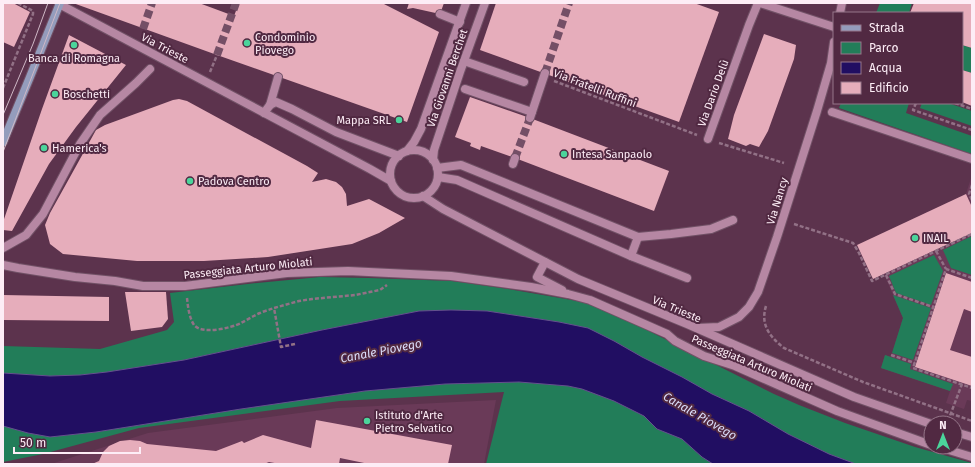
<svg xmlns="http://www.w3.org/2000/svg" width="975" height="467" viewBox="0 0 975 467" font-family="'Fira Sans',sans-serif">
<rect width="100%" height="100%" fill="#5c334d"/>
<g fill="#6a3a58">
<polygon points="972,175 972,207 966,194"/>
<polygon points="972,233 972,401 967,400 964,409 946,403 950,391 881,368 885,355 891,357 903,318 884,274"/>
<polygon points="496,400 484,464 280,464 274,463 271,464 51,464 148,433 337,408"/>
</g>
<g fill="#227d59">
<polygon points="880,3 912,3 909,13 876,13"/>
<polygon points="962,45 972,48 972,73 962,70"/>
<polygon points="841,103 909,103 906,113 972,136 972,154 839,108"/>
<polygon points="922,103 948,103 972,111 972,126 920,108"/>
<polygon points="972,236 972,275 951,268 943,250"/>
<polygon points="934,255 943,271 931,305 896,293 889,276"/>
<polygon points="320,277 369,278 452,281 508,289 589,303 639,326 774,394 799,405 845,423 915,447 972,463 972,464 856,464 829,454 788,434 749,411 712,394 642,357 614,341 559,322 487,311 451,310 419,311 322,330 184,360 107,372 80,375 50,376 3,373 3,346 100,349 167,330 174,322 170,293 257,283"/>
<polygon points="893,295 931,308 913,360 892,353 903,318"/>
<polygon points="885,355 911,364 910,369 953,384 950,391 881,368"/>
<polygon points="519,382 568,386 582,389 614,401 644,416 657,429 682,439 702,457 713,464 486,464 504,392 340,401 139,428 43,454 3,462 3,426 28,433 50,437 96,432 241,409 365,391 445,384"/>
</g>
<polygon fill="#210e62" stroke="#63518e" points="451,310 487,311 559,322 588,328 614,341 642,357 682,377 712,394 749,411 788,434 829,454 856,464 713,464 702,457 682,439 657,429 644,416 614,401 582,389 568,386 519,382 445,384 365,391 241,409 96,432 50,437 28,433 3,426 3,373 50,376 80,375 107,372 184,360 322,330 419,311"/>
<g fill="#e6adbb">
<polygon points="3,3 13,3 30,12 14,47 3,42"/>
<polygon points="73,3 199,3 234,16 239,3 382,3 439,32 407,122 217,55"/>
<polygon points="409,3 444,3 440,14 413,8 407,9"/>
<polygon points="496,3 694,3 719,12 679,122 480,50"/>
<polygon points="914,3 972,3 972,48 962,45 962,13 910,13"/>
<polygon points="764,34 796,45 794,59 768,131 759,147 750,144 746,146 728,139 734,115"/>
<polygon points="69,35 126,65 76,127 49,164 12,231 3,230 3,222 42,109"/>
<polygon points="962,70 972,73 972,106 962,102"/>
<polygon points="470,97 530,118 669,171 654,211 515,158 481,146 480,150 470,146 471,143 455,137"/>
<polygon points="179,99 187,101 307,166 318,173 312,182 326,179 336,182 342,187 346,194 347,206 369,199 405,218 379,233 352,244 268,257 204,261 137,261 63,254 50,244 45,225 50,213 75,168 96,130 105,125 173,100"/>
<polygon points="966,194 972,207 972,233 873,279 857,245"/>
<polygon points="946,273 972,282 972,312 964,309 950,350 972,357 972,386 915,367"/>
<polygon points="125,292 166,292 168,319 162,327 131,331"/>
<polygon points="3,295 109,297 109,321 3,320"/>
<polygon points="316,420 452,445 448,464 369,464 340,458 339,464 280,464 269,462 264,464 92,464 99,461 103,452 109,446 120,441 130,440 140,441 147,444 216,451 242,441 244,443 263,435 311,448"/>
</g>
<g fill="none" stroke-linecap="round" stroke-linejoin="round">
<g stroke="#744f66" stroke-width="8" stroke-dasharray="8 4" stroke-linecap="butt">
<polyline points="143,29 152,3"/>
<polyline points="217,55 236,3"/>
<polyline points="545,73 569,3"/>
<polyline points="515,158 530,118"/>
</g>
<defs>
<g id="lane">
<polyline points="440,14 460,22"/>
<polyline points="464,61 524,82"/>
<polyline points="270,105 278,77"/>
<polyline points="437,168 461,165 638,237 631,256"/>
<polyline points="438,177 457,180 631,256 687,278"/>
<polyline points="638,237 671,234 711,229 733,220"/>
</g>
<g id="street">
<polyline points="760,3 834,27"/>
<polyline points="59,4 370,169 391,181"/>
<polyline points="840,13 842,3"/>
<polyline points="465,89 532,112"/>
<polyline points="832,112 972,159"/>
<polyline points="264,113 270,105 276,102 292,109 336,132 399,156"/>
<polyline points="530,118 545,73"/>
<polyline points="708,139 749,25 758,3"/>
<circle cx="414" cy="174" r="24"/>
<polyline points="407,151 414,142 421,129 466,3"/>
<polyline points="433,160 434,150 460,72 485,3"/>
<polyline points="513,164 515,158"/>
<polyline points="423,196 443,209 578,279 687,324 854,397 931,424"/>
<polyline points="3,248 26,235 43,214 80,144 100,115 136,83 150,69"/>
<polyline points="545,262 537,277 562,290"/>
<polyline points="3,265 18,268 75,277 115,281 143,286 185,286 287,273 317,272 348,271 451,276 531,287 568,294 590,300 667,334 675,341 704,356 735,366 837,411 931,445"/>
<polyline points="697,328 719,327 739,317 749,307 758,292 777,237 817,111 831,63 834,42"/>
<polyline points="955,432 972,437"/>
<polyline points="939,447 972,457"/>
</g>
<polyline id="secondary" points="3,142 30,77 60,3"/>
</defs>
<use href="#lane" stroke="#715166" stroke-width="10"/>
<use href="#street" stroke="#715166" stroke-width="10"/>
<use href="#secondary" stroke="#715166" stroke-width="10"/>
<g stroke="#927186" stroke-width="2.5" stroke-dasharray="4 2" stroke-linecap="butt">
<polyline points="210,72 217,55"/>
<polyline points="554,81 697,135"/>
<polyline points="3,88 33,14 33,11 18,3"/>
<polyline points="916,103 913,110 972,130"/>
<polyline points="955,103 972,109"/>
<polyline points="719,143 784,163"/>
<polyline points="972,185 969,194 972,200"/>
<polyline points="794,224 853,243 859,253 872,281 972,234"/>
<polyline points="936,251 946,269"/>
<polyline points="886,275 895,294 933,307"/>
<polyline points="972,278 946,269 913,368 972,388"/>
<path d="M187,298C188,307 189,317 194,325C202,335 231,328 241,323C247,320 253,316 260,313C264,311 269,310 274,308"/>
<path d="M766,306C760,325 770,337 784,348L863,382L972,421"/>
<polyline points="295,344 281,347 274,308 299,301 312,299 355,295 380,290 387,285"/>
<polyline points="891,355 915,363"/>
<polyline points="948,421 962,384"/>
</g>
<use href="#lane" stroke="#b687a3" stroke-width="8"/>
<use href="#street" stroke="#b687a3" stroke-width="8"/>
<use href="#secondary" stroke="#949cbc" stroke-width="8"/>
<g stroke="#cfb8c6" stroke-width="1">
<polyline points="3,115 33,44 48,3"/>
<polyline points="3,152 60,3"/>
</g>
</g>
<g fill="#4bd49b" stroke="#512942" stroke-width="1.5">
<circle cx="247" cy="43" r="4"/>
<circle cx="74" cy="45" r="4"/>
<circle cx="55" cy="94" r="4"/>
<circle cx="399" cy="120" r="4"/>
<circle cx="44" cy="148" r="4"/>
<circle cx="564" cy="154" r="4"/>
<circle cx="190" cy="181" r="4"/>
<circle cx="915" cy="238" r="4"/>
<circle cx="367" cy="421" r="4"/>
</g>
<g text-anchor="middle" stroke-width="4" stroke-linejoin="round" paint-order="stroke">
<g font-size="11" fill="#fdedf6" stroke="#512942" text-anchor="start">
<text x="255" y="41">Condominio<tspan x="255" dy="13">Piovego</tspan></text>
<text x="74" y="62" text-anchor="middle">Banca di Romagna</text>
<text x="63" y="98">Boschetti</text>
<text x="391" y="124" text-anchor="end">Mappa SRL</text>
<text x="52" y="152">Hamerica's</text>
<text x="572" y="158">Intesa Sanpaolo</text>
<text x="198" y="185">Padova Centro</text>
<text x="923" y="242">INAIL</text>
<text x="375" y="419">Istituto d'Arte<tspan x="375" dy="13">Pietro Selvatico</tspan></text>
</g>
<g font-size="11" fill="#fdedf6" stroke="#512942">
<text transform="translate(165 48) rotate(28)" y="4">Via Trieste</text>
<text transform="translate(447 78) rotate(-71)" y="4">Via Giovanni Berchet</text>
<text transform="translate(595 88) rotate(21)" y="4">Via Fratelli Ruffini</text>
<text transform="translate(713 93) rotate(-70)" y="4">Via Dario Delù</text>
<text transform="translate(777 201) rotate(-73)" y="4">Via Nancy</text>
<text transform="translate(248 268) rotate(-6)" y="4">Passeggiata Arturo Miolati</text>
<text transform="translate(677 309) rotate(23)" y="4">Via Trieste</text>
<text transform="translate(752 363) rotate(23)" y="4">Passeggiata Arturo Miolati</text>
</g>
<g font-size="12" font-style="italic" fill="#dbddfa" stroke="#512942">
<text transform="translate(381 351) rotate(-11)" y="4">Canale Piovego</text>
<text transform="translate(700 416) rotate(30)" y="4">Canale Piovego</text>
</g>
</g>
<rect width="975" height="467" fill="none" stroke="#fdedf6" stroke-width="8"/>
<rect x="833" y="12" width="130" height="92" fill="#512942" stroke="#96778a"/>
<rect x="841" y="25" width="20" height="6" fill="#949cbc" stroke="#96778a"/>
<text x="869" y="32" font-size="12" fill="#fdedf6">Strada</text>
<rect x="841" y="42" width="20" height="12" fill="#227d59" stroke="#96778a"/>
<text x="869" y="52" font-size="12" fill="#fdedf6">Parco</text>
<rect x="841" y="62" width="20" height="12" fill="#210e62" stroke="#96778a"/>
<text x="869" y="72" font-size="12" fill="#fdedf6">Acqua</text>
<rect x="841" y="82" width="20" height="12" fill="#e6adbb" stroke="#96778a"/>
<text x="869" y="92" font-size="12" fill="#fdedf6">Edificio</text>
<g transform="translate(943 435)"><circle r="19" fill="#512942" stroke="#96778a"/>
<path d="M0-3L7 15L0 10L-7 15Z" fill="#4bd49b"/>
<text y="-6" font-size="11" font-weight="bold" text-anchor="middle" fill="#fdedf6">N</text>
</g>
<path d="M14 447v6h126v-6" fill="none" stroke="#fdedf6" stroke-width="2"/>
<text x="20" y="447" font-size="12" fill="#fdedf6" stroke="#512942" stroke-width="3" paint-order="stroke">50 m</text>
</svg>
